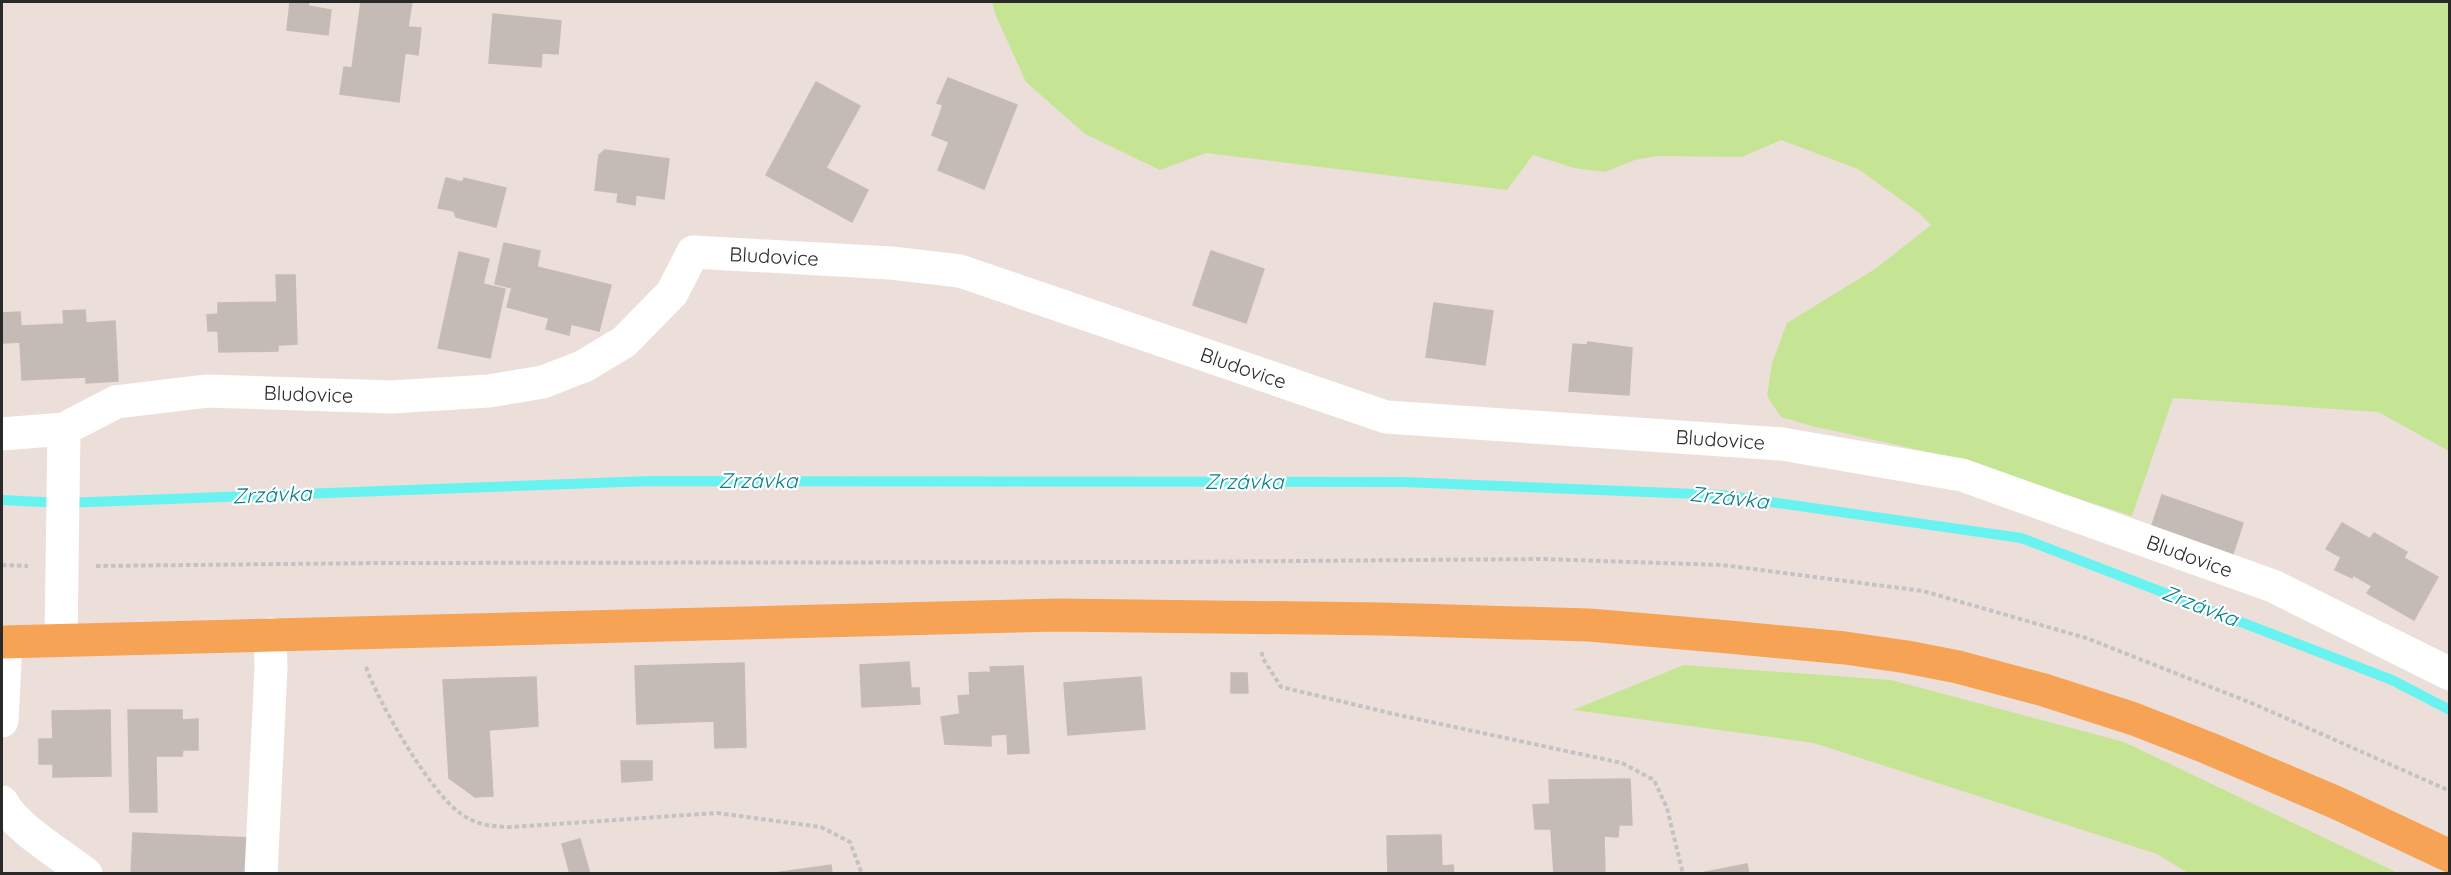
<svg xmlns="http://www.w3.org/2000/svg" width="2451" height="875" viewBox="0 0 2451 875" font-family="Quicksand,sans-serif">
<rect width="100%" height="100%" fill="#ecdfda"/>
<g fill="#c6e594">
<polygon points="992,2 2449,2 2449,451 2378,412 2173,398 2132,516 1946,456 1812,426 1781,417 1767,396 1772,363 1787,323 1875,269 1931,225 1918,212 1858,169 1781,140 1742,157 1657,156 1635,160 1605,172 1574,168 1533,155 1507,190 1206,153 1160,170 1085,134 1026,82 995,14"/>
<polygon points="1684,665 1891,680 2124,742 2398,873 2188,873 2157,854 1814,743 1573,710"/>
</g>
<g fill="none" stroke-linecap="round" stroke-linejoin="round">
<polyline stroke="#68f3f1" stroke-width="10" points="2,500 63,503 650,481 1403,482 1722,495 2021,538 2392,680 2450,710"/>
</g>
<g fill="#c4bbb6" stroke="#c7bbb4" stroke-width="1.5">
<polygon points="290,2 309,2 308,6 331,10 328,35 287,30"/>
<polygon points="361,2 412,2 408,27 421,28 418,55 405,53 399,102 340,94 344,67 352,68"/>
<polygon points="493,14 561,21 558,54 542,53 541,67 489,63"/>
<polygon points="948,78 1017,105 984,189 938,170 949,142 932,135 943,105 937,103"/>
<polygon points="816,82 860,106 826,168 868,190 852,222 766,175"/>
<polygon points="605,150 669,159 664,199 636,195 635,205 617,202 618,193 595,190 599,155"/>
<polygon points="446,178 462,182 464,178 506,188 496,227 456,217 454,211 438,208"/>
<polygon points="504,243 540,251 537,267 611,285 599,331 571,324 569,335 546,329 549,318 507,307 512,288 495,284"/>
<polygon points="1211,251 1264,269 1246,323 1193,305"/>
<polygon points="459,252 489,259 483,284 505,289 490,358 438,348"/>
<polygon points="276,275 295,275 297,344 278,345 278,351 219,352 218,331 208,331 207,315 218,314 218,303 277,302"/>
<polygon points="1434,303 1493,311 1485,365 1426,357"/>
<polygon points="85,310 86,323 115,321 118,381 86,383 86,377 22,380 20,342 3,343 2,313 20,312 21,326 64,324 63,311"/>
<polygon points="1588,342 1632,348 1629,395 1569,391 1573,344 1587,345"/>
<polygon points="2162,495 2243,523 2233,554 2152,525"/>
<polygon points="2342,523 2370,539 2374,533 2407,552 2404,558 2438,577 2414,620 2367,593 2372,586 2353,575 2352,578 2335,570 2341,557 2326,549"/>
<polygon points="909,662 911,688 919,688 920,704 862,707 860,665"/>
<polygon points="744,663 746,747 715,748 714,721 637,724 635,666"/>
<polygon points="1023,666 1029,753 1008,754 1007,734 991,735 991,746 945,744 941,717 960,714 958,696 970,695 969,673 991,672 990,667"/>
<polygon points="1231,673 1247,673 1248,693 1231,693"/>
<polygon points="536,677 538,726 489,730 493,796 475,797 449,778 443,680"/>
<polygon points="1141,677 1145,729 1068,735 1064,683"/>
<polygon points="110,710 111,776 53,777 53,764 39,764 39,739 53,739 52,711"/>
<polygon points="128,710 182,710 182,720 198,719 198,750 183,750 182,756 156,756 157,812 130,812"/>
<polygon points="621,761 652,761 652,780 622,782"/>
<polygon points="1630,779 1632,825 1619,825 1618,837 1604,836 1605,874 1554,874 1551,829 1535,829 1533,805 1550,804 1549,780"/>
<polygon points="133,833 250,838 248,874 131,874"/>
<polygon points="1441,835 1442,866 1453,865 1454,874 1388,874 1387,836"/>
<polygon points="580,839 590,874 570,874 562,844"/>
<polygon points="1747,864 1749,874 1697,874 1701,873"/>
<polygon points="831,865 832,874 767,874"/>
</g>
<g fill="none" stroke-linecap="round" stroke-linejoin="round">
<g stroke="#c3c3c3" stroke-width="4" stroke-dasharray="4.5 3" stroke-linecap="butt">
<polyline points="2,565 28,566"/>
<polyline points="96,566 381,563 1170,562 1542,559 1722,565 1923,591 2086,638 2254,704 2450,791"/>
<polyline points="1262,652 1262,657 1281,687 1394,714 1622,763 1654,780 1667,808 1683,874"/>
<path d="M366,667C378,702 430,792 460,813C476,825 493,827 512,827L717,813L821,827L850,842L862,874"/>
</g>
<g stroke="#fff" stroke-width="33">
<path id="s1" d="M2,434L64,429L116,402L207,391L391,397L489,391L543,382L584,366L624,342L672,293L693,252L891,263L960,271L1386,417L1782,444L1962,475L2273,586L2450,674"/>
<polyline points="61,639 64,429"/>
<polyline points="2,721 6,642"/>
<path d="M2,802C15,828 62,855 86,874"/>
<polyline points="261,874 271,668 270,634"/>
</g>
<polyline stroke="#f6a355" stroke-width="33" points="2,642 1059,615 1383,619 1589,625 1729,637 1845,648 1907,657 1958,667 2044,690 2134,719 2208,748 2337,803 2450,856"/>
</g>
<g text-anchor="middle" stroke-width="4.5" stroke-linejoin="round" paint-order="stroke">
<g font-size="20" fill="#292929" stroke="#fff">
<text dy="7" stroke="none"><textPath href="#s1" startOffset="836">Bludovice</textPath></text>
<text dy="7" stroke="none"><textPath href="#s1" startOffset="1322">Bludovice</textPath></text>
<text dy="7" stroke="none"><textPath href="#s1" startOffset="314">Bludovice</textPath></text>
<text dy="7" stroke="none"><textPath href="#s1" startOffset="1808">Bludovice</textPath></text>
<text dy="7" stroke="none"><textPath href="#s1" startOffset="2294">Bludovice</textPath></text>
</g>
<g font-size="21" font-style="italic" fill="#098088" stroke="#fff">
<text x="758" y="488">Zrzávka</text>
<text x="1244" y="489">Zrzávka</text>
<text transform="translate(272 495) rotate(-2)" y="7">Zrzávka</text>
<text transform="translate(1729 498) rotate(6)" y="7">Zrzávka</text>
<text transform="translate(2200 606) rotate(21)" y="7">Zrzávka</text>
</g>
</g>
<rect width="2451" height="875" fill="none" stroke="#292929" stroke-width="6"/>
</svg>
